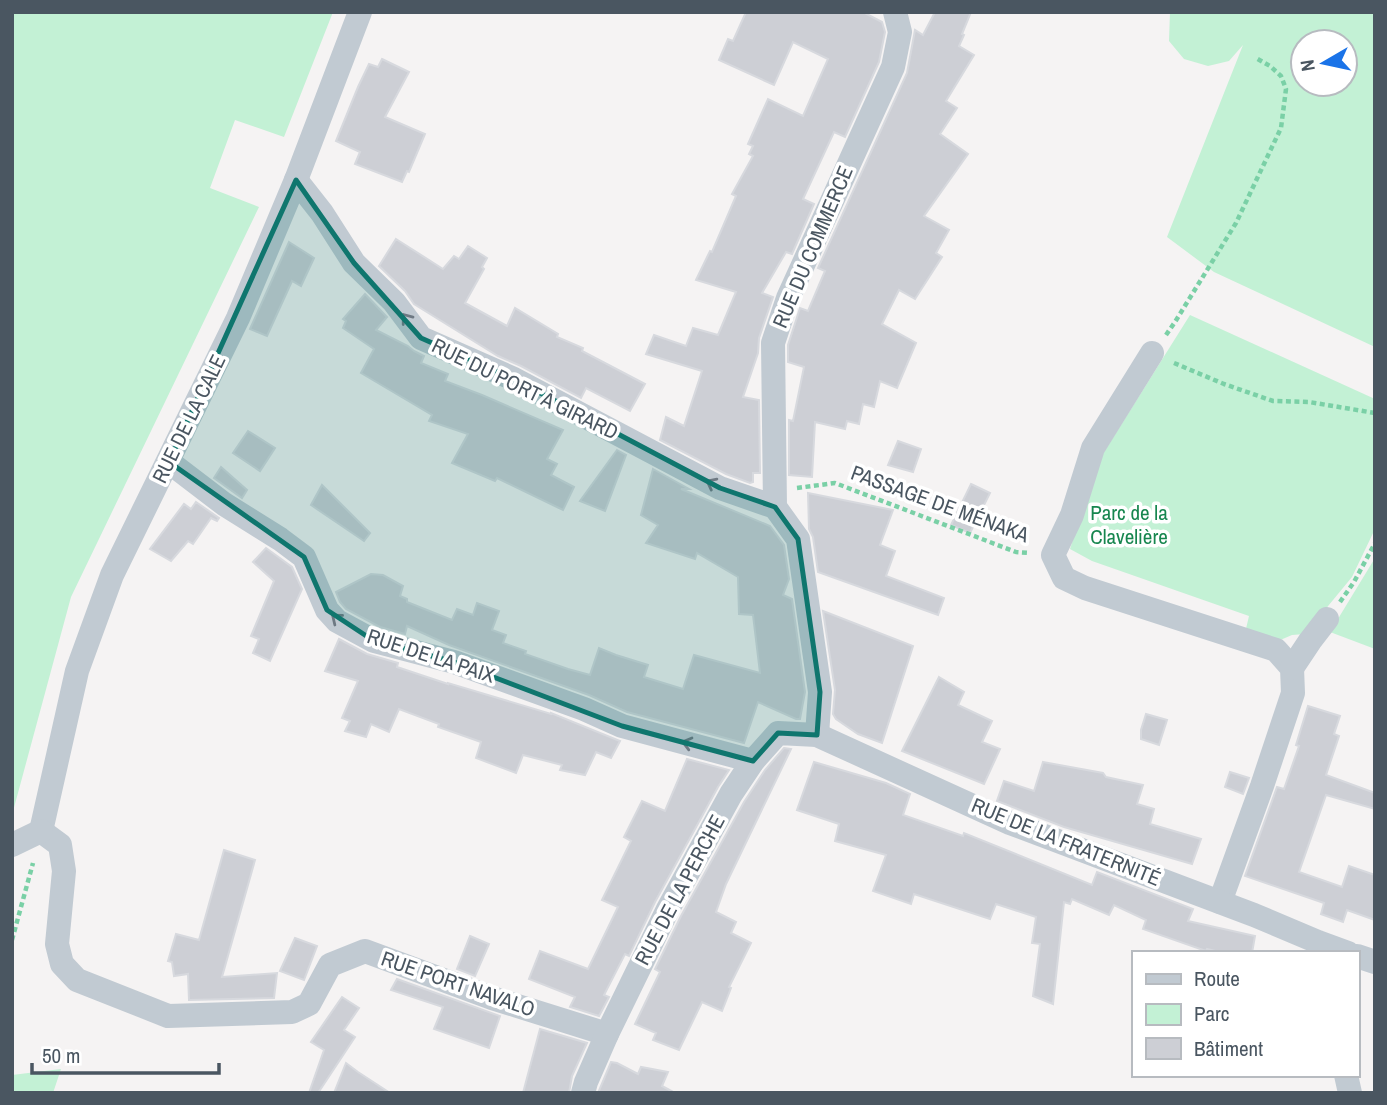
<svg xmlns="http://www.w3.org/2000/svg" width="1387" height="1105" viewBox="0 0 1387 1105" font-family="'Archivo Narrow',sans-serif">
<rect width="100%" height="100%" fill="#f5f3f3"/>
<g fill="#c3f1d5" fill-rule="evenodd">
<polygon points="12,12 333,12 284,137 235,120 210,188 259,207 71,597 12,815"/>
<path d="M1170,12H1375V347L1214,272L1167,237L1243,45L1229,61L1208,66L1184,59L1169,41ZM1303,42H1345V84H1303Z"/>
<polygon points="1190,315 1375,399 1375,529 1352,577 1305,634 1292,635 1278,641 1245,633 1249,616 1092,561 1070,549 1099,460"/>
<polygon points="1375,558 1375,649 1330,632"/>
<polygon points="61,1069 53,1093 12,1093 12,1075"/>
</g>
<g fill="#cdcfd5" stroke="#d7d9de" stroke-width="2">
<polygon points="746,12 863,12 882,22 885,32 879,62 845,137 834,132 803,199 814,204 792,254 786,252 762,293 773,297 759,338 758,353 743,397 759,400 760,473 753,473 753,482 750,483 726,474 660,440 666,417 684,426 702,371 646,354 654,335 686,346 693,328 718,335 736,292 696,280 710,251 712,252 736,196 732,194 753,156 749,154 753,146 748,144 768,99 803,116 828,59 793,42 774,85 719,60 728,39 733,41"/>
<polygon points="935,12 971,12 962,34 964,35 959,46 974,55 946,101 957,108 940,134 968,154 924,216 949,230 936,253 942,257 915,299 899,290 882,324 916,343 897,388 880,381 874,407 863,404 859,424 847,421 845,429 815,422 812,477 789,475 789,420 793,421 804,367 788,362 788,345 800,308 808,311 825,271 818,268 907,73 915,30 923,35"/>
<polygon points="382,59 409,72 385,117 425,134 409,172 407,171 402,182 355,164 360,152 336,141 358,87 369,64 378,67"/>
<polygon points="396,239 443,269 454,256 459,259 468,246 487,258 482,267 484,269 465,303 507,326 515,308 558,334 557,337 583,348 582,351 645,384 630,411 586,388 581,398 521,366 498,356 414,304 405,291 379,266"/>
<polygon points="289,242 314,258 301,286 292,281 267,336 250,329"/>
<polygon points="365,294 387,317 376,330 408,346 414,351 424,356 421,363 448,374 445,381 482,395 563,430 547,459 557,464 551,475 574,487 563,510 497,478 495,481 452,463 468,434 429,421 432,415 361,373 374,349 343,328 346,321 343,319"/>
<polygon points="248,431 275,448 260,471 233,453"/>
<polygon points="898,441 921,449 913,472 888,465"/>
<polygon points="617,450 626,455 605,511 580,501"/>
<polygon points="221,467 247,490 242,498 214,478"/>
<polygon points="653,469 689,489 681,489 770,526 784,545 789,579 783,595 792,599 805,692 800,719 796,719 758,702 744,743 627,712 589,695 449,645 407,626 405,634 380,627 346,609 340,602 336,592 371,574 383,575 403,586 400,596 407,599 407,602 452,620 457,609 473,615 477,603 499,611 492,630 506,635 503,643 526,651 525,654 568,669 590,675 599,648 616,655 648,665 644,677 683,689 694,655 760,673 753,615 739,614 738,577 697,553 695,559 646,543 658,525 641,515"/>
<polygon points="971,484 990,493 970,533 951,525"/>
<polygon points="322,485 370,533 364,541 311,505"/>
<polygon points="808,493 893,510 880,545 895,551 886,576 944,598 938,615 818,572 813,537 809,529"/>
<polygon points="196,502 219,518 217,521 211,518 193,544 188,541 171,561 150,549 184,504 191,509"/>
<polygon points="266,548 292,567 302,589 270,661 253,653 259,639 251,636 274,581 253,562"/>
<polygon points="823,611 913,646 882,743 858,734 836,719 833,714 835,690"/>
<polygon points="339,639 367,654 398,663 397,667 448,684 448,683 551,714 551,713 620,741 611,758 596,752 585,775 560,770 562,765 523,755 516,773 476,758 481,742 438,727 439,724 399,709 389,732 371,724 366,737 345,731 350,721 342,718 358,681 325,671"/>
<polygon points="939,677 964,692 958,705 992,721 982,742 1000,749 984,784 902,751"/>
<polygon points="1308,706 1340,716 1334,734 1339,736 1326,775 1375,793 1375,809 1326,795 1299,872 1342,887 1349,866 1375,875 1375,920 1347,910 1343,922 1321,914 1324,903 1245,876 1277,787 1284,789 1299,746 1296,745"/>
<polygon points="1146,714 1167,720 1159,745 1141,739 1141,730"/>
<polygon points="784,748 791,749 726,884 716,912 736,922 731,933 751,943 729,987 731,988 722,1011 702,1002 679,1050 653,1040 656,1033 635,1024 660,972 655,969 681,916 744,802 765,770"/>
<polygon points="687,759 729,770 718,787 655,902 629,956 625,954 604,995 609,997 599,1016 570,1007 575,997 529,979 540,951 588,969 618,907 602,900 631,841 624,837 642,801 665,811"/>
<polygon points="814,762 886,783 910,794 903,815 963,836 964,833 1092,885 1097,872 1193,909 1188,921 1255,936 1252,953 1223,953 1207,949 1206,951 1143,929 1146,920 1114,905 1109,915 1072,899 1070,904 1064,902 1053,1004 1033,996 1040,944 1032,943 1036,917 996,904 990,919 914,894 911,904 873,891 886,855 835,841 839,824 797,810"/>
<polygon points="1043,762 1103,773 1106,777 1143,785 1137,804 1154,809 1150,824 1201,839 1192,864 1064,827 997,801 1004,781 1034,791"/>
<polygon points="1230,772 1249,778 1243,794 1225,787"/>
<polygon points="224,850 255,860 222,977 277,973 274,998 189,1000 188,974 174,976 172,962 168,961 176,934 199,940"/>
<polygon points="470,936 489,944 475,976 457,969"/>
<polygon points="295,938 317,946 304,980 280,971"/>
<polygon points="397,979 500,1016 489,1048 434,1029 443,1007 391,990"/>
<polygon points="342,997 359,1008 344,1030 355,1037 318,1093 309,1093 324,1050 311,1042"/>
<polygon points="540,1029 587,1043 572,1076 569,1093 523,1093"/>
<polygon points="611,1062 617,1063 638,1074 641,1067 668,1072 662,1086 675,1093 598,1093"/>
<polygon points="346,1063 358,1072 390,1093 334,1093"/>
</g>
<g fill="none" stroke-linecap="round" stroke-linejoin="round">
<g stroke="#7ad0a6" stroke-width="4.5" stroke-dasharray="5 3.5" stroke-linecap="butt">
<polyline points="1166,335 1175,322 1236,223 1281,128 1286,89 1281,76 1270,66 1256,58"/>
<polyline points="1174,363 1224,384 1273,401 1309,402 1375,413"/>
<polyline points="797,488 835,483 1016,552 1030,553"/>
<polyline points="1340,602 1354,582 1375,543"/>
<polyline points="12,940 33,863"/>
</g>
<g stroke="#c1cad2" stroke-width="24">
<polyline points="296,180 322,213 354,263 394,302 421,338 514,379 720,488 775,507"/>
<polyline points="1152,353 1093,448 1072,515 1053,555 1064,578 1085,588 1276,650 1292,668 1293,693 1262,786 1220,902"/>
<polyline points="169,462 224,504 280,539 304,557 327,610 337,621 374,641 454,662 584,709 622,726 753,761"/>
<polyline points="1292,668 1310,641 1327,619"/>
<polyline points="817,735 820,692 798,539 775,507 773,343 788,298 893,67 900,32 895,12"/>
<polyline points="41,831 77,671 112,575 238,318 296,180 360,12"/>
<polyline points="41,831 60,845 64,871 57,944 62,964 77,980 168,1016 292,1012 309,1004 330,965 365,951 492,998 607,1034"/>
<polyline points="12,845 41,831"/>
<polyline points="1357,956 1375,962"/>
<polyline points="1346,1075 1350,1093"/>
<polyline points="583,1093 586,1082 607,1034 668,909 731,794 753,761 778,733 817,735 1010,823 1254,915 1318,942 1348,953"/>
</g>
</g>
<defs><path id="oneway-chevron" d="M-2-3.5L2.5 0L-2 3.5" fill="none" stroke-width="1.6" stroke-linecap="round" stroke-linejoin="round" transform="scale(1.75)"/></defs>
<g stroke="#6e7983">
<use href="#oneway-chevron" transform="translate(406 318) rotate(-127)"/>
<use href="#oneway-chevron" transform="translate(711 483) rotate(-153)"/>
<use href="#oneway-chevron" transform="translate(336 618) rotate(-141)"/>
<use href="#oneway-chevron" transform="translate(687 743) rotate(-165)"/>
</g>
<path fill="#0f766e" fill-opacity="0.2" stroke="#0f766e" stroke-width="5" stroke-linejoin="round" d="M296,180L354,263L421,338L514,379L720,488L775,507L798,539L820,692L817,735L778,733L753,761L622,726L454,662L374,641L327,610L304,557L169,462Z"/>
<g text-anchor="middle" stroke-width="7" stroke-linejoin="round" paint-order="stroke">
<g font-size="21" fill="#4a5661" stroke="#fff">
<text transform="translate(813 247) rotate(-67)" y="7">RUE DU COMMERCE</text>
<text transform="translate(525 389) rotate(26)" y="7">RUE DU PORT À GIRARD</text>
<text transform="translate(189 419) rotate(-64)" y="7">RUE DE LA CALE</text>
<text transform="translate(940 504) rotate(20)" y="7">PASSAGE DE MÉNAKA</text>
<text transform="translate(431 656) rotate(18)" y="7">RUE DE LA PAIX</text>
<text transform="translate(1066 842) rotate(22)" y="7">RUE DE LA FRATERNITÉ</text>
<text transform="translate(680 890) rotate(-62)" y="7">RUE DE LA PERCHE</text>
<text transform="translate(458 984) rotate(19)" y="7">RUE PORT NAVALO</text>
</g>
<g font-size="21" fill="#17864f" stroke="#fff">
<text x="1129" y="520">Parc de la<tspan x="1129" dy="24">Clavelière</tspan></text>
</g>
</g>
<rect width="1387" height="1105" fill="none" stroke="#4a5661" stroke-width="28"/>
<rect x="1132" y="951" width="228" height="126" fill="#ffffff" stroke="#b7bbc0" stroke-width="2"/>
<rect x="1146" y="974" width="35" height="10" fill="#c1cad2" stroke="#b7bbc0" stroke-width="2"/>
<text x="1194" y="986" font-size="21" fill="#4a5661">Route</text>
<rect x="1146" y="1004" width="35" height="21" fill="#c3f1d5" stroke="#b7bbc0" stroke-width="2"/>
<text x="1194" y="1021" font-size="21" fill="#4a5661">Parc</text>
<rect x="1146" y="1038" width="35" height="21" fill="#cdcfd5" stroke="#b7bbc0" stroke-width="2"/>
<text x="1194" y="1056" font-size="21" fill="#4a5661">Bâtiment</text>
<g transform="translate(1324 63) rotate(261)"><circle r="33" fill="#ffffff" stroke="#b7bbc0" stroke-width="2"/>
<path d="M0-5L12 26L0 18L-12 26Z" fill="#1a73e8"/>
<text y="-10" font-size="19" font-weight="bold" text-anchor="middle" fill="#4a5661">N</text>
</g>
<path d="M32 1063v10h187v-10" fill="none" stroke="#4a5661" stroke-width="3.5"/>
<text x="42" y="1063" font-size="21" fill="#4a5661" stroke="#ffffff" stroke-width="5" paint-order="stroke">50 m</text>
</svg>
